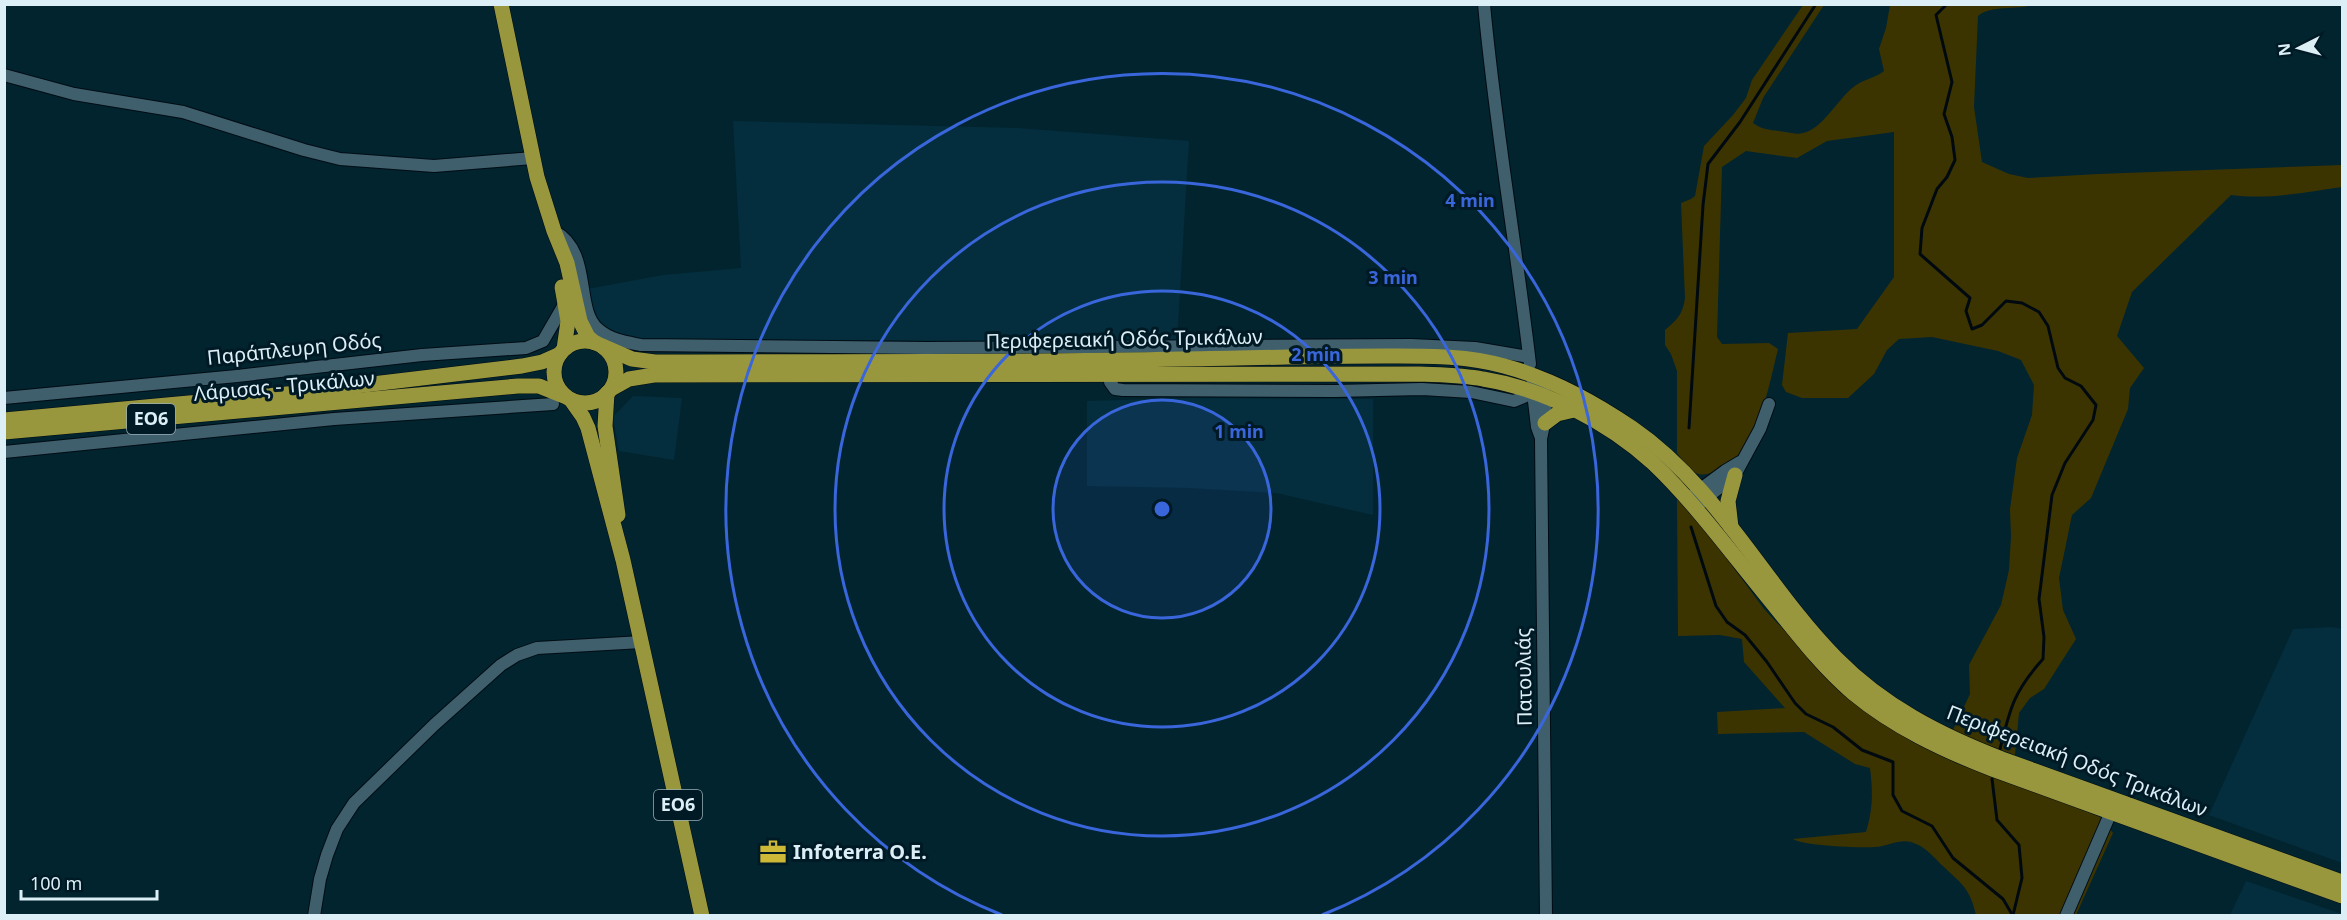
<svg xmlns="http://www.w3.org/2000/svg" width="2347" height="920" viewBox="0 0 2347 920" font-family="'Noto Sans',sans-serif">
<rect width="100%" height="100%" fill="#02242f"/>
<g fill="#042e3d">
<polygon points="733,121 1018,128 1189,141 1177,342 626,339 597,325 587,289 663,275 741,268"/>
<polygon points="633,396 682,398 674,460 619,451 613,417"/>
<polygon points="1192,398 1373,399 1373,515 1276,493 1188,488 1087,486 1087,401"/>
<polygon points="2332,627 2342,629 2342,863 2209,815 2293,629"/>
<polygon points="2246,881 2342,914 2342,915 2230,915"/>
</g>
<g fill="#3c3400">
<path d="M1803,5H1824L1763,98L1753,123C1761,129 1769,130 1779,131C1787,132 1796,135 1803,133C1822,129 1837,101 1851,89C1862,79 1874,79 1884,71L1879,49L1886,28L1890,5H2033C2016,10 1991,5 1978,16L1974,107L1982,162L2009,174L2028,178L2098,174L2342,165V187C2305,192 2269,200 2231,195L2132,292L2117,336L2144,368L2130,388L2128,409L2091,498L2072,515L2059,578L2063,610L2076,639L2044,689L2030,698L2019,713L2015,755L1952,732L1970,694L1969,665L2001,605L2009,570L2011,536L2010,509L2017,458L2032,415L2034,385L2021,360L1998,351L1932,337L1899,339L1887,350L1874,374L1848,398H1802L1786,392L1782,385L1788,333L1857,329L1894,277V132L1827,141L1797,158L1746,151L1722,167L1717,337L1722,344L1769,343L1778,349C1769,385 1756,462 1714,472C1708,474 1702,476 1696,473C1688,468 1682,459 1677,453V371L1671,354L1665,345V330C1677,320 1683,314 1685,298L1681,203L1691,199L1695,196L1704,146L1733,115L1746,98L1752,80Z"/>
<path d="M1677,498L1700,522L1764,609L1832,681L1914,742L1958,764L2015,783L2100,817L2113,833L2076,915H1976C1970,889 1963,885 1944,867C1935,859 1927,848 1916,844C1902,837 1890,846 1876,847C1861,848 1803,846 1793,839L1866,832C1873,810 1873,791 1870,768L1855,764L1804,732L1718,734L1717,712L1785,708L1744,662L1742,639L1720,635L1678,636Z"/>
</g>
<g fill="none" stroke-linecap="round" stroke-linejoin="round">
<g stroke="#00090f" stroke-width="3">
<path d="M1947,4L1936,15L1952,82L1944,114L1952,137L1955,160L1947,177L1937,189L1922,228L1920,254L1970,298L1966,311L1972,329L1982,325L2006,301L2022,303L2039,312L2048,326L2058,368L2065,378L2081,386L2096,405L2093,420L2065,463L2052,495L2039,599L2044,637L2043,659C2014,691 2010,708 2000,749"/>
<polyline points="1689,428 1703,205 1708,164 1740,122 1816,4"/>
<polyline points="1691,527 1716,606 1727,622 1745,635 1767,662 1795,703 1806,714 1833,727 1862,750 1893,762 1893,795 1902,811 1932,826 1953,858 2003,899 2013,916"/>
<polyline points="1992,779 1997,820 2019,845 2022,878 2013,915"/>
</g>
<defs>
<g id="minor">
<path d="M1484,4C1495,125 1516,244 1530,364"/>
<polyline points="4,75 74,94 183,112 304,150 340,159 434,166 533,158"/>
<path d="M554,231C593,252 574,308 598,329C610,340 626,342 641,345L926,348L1411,345L1475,348L1529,357"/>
<polyline points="1110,374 1110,382 1115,389 1123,390 1335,391 1422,389 1471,392 1514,401 1533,393"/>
<polyline points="1543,380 1546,415 1541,439 1546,916"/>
<polyline points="1532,384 1537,427 1541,438"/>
<polyline points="4,398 237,376 422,355 526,348 543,341 565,303"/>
<polyline points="4,452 334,419 553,404"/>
<polyline points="1687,499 1725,471 1740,462"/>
<polyline points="1694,508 1735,475 1760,429 1769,404"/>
<polyline points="314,916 320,879 327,855 337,829 354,803 434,725 501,665 517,655 537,648 642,642"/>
<polyline points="2066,916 2111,812"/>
</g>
<g id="major">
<polyline points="501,4 537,177 554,231 567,263 580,321 588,337 595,343"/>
<polyline points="562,287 568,321 564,349"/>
<circle cx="585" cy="372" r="31"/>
<path d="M602,346L632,359L655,362C831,361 1006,363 1182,359C1249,358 1317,356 1385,356C1425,356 1466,355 1504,366C1549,378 1594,402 1632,428C1718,487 1765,586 1836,658C1883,706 1940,735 2002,759L2342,882"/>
<path d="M611,389L629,379L654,375L1420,374C1441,375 1462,375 1483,379C1544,389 1607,421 1653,463C1694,502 1729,550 1765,594C1793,628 1819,664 1853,693C1894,727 1943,750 1992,769L2342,896"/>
<polyline points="607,393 605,426 618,515"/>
<polyline points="571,400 583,417 588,428 623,560 702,916"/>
<polyline points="4,420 297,393 522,366 542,362 560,354"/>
<polyline points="1545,423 1557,414 1574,410"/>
<polyline points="4,432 518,386 539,386 564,396"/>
<polyline points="1731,527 1728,501 1735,475"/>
</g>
</defs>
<use href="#minor" stroke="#000c14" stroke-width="14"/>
<use href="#major" stroke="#000c14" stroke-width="16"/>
<use href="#minor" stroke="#3f5f6c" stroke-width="12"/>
<use href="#major" stroke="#99973e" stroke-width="15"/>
</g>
<circle cx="1162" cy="509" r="109" fill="#3a66dc" fill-opacity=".12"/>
<g fill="none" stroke="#3a66dc" stroke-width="3">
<circle cx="1162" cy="509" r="109"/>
<circle cx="1162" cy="509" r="218"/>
<circle cx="1162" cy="509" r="327"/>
<path d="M1002 915A436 436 0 1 1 1322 915"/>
</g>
<defs>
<symbol id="office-bare" viewBox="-9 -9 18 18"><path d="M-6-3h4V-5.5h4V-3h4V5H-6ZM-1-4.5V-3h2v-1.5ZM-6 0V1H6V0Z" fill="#ceb837" stroke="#001a25" stroke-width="2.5" paint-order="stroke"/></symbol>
</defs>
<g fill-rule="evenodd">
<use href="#office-bare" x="754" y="833" width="38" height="38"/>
</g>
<g text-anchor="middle" stroke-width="6" stroke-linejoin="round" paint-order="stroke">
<g fill="#001a25" stroke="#9aaeb7" stroke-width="1.5">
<rect x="127" y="404" width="48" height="30" rx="4.5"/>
<rect x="654" y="790" width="48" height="30" rx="4.5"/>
</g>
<g font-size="18" font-weight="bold" fill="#dceef6">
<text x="151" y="425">ΕΟ6</text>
<text x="678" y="811">ΕΟ6</text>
</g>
<g font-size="20" fill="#dceef6" stroke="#001a25">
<text transform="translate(1124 339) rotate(-1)" y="7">Περιφερειακή Οδός Τρικάλων</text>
<text transform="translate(294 349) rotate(-6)" y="7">Παράπλευρη Οδός</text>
<text transform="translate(284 386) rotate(-5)" y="7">Λάρισας - Τρικάλων</text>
<text transform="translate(1524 677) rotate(-91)" y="7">Πατουλιάς</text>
<text transform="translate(2077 761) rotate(21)" y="7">Περιφερειακή Οδός Τρικάλων</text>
</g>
<g font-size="20" font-weight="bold" fill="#dceef6" stroke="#001a25" text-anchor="start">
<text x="793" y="859">Infoterra Ο.Ε.</text>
</g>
</g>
<circle cx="1162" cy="509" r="9" fill="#3a66dc" stroke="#001a25" stroke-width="3"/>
<g font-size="18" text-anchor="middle" font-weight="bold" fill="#3a66dc" stroke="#001a25" stroke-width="6" stroke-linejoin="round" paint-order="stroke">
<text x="1470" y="207">4 min</text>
<text x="1393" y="284">3 min</text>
<text x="1316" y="361">2 min</text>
<text x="1239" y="438">1 min</text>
</g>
<rect width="2347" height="920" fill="none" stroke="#dceef6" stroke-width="12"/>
<g transform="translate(2299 48) rotate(264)" stroke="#001a25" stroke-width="4.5" paint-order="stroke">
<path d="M0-4.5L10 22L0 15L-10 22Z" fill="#dceef6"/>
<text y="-9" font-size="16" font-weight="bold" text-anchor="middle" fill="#dceef6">N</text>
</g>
<path d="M21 890v9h136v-9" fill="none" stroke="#dceef6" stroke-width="3"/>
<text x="30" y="890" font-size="18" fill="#dceef6" stroke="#001a25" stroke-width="4.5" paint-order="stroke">100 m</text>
</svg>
